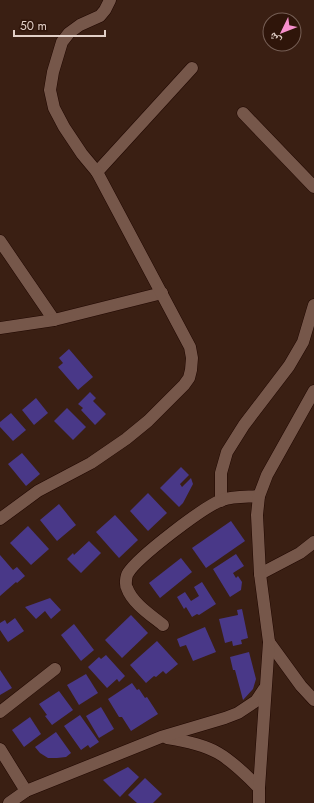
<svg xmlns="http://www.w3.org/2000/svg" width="314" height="803" viewBox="0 0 314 803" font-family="Jost,'Noto Naskh Arabic',sans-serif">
<rect width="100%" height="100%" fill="#3a1f13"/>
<g fill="#493888">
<polygon points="69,349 93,377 78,390 58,367 63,363 59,358"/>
<polygon points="90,392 96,398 93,401 106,414 95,425 81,410 83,408 78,404"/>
<polygon points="36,398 48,413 34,425 22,410"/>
<polygon points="67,408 86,427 73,440 54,421"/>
<polygon points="11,413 26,430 13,441 0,427 0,422"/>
<polygon points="22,453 40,474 26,486 8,464"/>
<polygon points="181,467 189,475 180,484 182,487 191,478 193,484 183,503 179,507 160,488"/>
<polygon points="148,493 167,513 148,531 130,511"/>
<polygon points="59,504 76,525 57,541 40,520"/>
<polygon points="115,515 138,540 119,558 96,532"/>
<polygon points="231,521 245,541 206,568 192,548"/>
<polygon points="28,526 49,549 31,565 10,543"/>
<polygon points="89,541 101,553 81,573 67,559 73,553 74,555"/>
<polygon points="236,554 244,566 233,573 236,578 238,576 242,582 241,590 230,597 213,569"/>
<polygon points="0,555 13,570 17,567 25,576 17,583 16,582 0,596"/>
<polygon points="181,558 192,572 160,598 149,583"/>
<polygon points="202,582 216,604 199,615 197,614 192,617 186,607 184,609 177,597 185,592 191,601 199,596 194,587"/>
<polygon points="50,598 61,610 51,619 45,611 36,619 25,607"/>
<polygon points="242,609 248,638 241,640 242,644 233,646 232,641 225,643 219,619 238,615 237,610"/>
<polygon points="131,615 148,633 122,658 105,640"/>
<polygon points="15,618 24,631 8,642 0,630 0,623 5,620 7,624"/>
<polygon points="74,624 94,650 81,661 61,635"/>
<polygon points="205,627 216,652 193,661 186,645 180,647 177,639"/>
<polygon points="157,641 178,664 166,674 163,671 156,677 154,676 146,683 130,665"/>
<polygon points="249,652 256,679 253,689 243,700 235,670 233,670 230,657"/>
<polygon points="106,655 125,676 119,682 117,679 107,688 88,667 99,657 101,659"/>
<polygon points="0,670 12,688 0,695"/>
<polygon points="86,674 98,693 79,705 67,685"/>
<polygon points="132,683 137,690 139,689 145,698 147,697 158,714 131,731 122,717 119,717 108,699"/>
<polygon points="59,691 73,710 52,725 45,716 47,715 39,704"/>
<polygon points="101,707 114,729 99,738 86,716"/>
<polygon points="80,715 99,742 90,748 88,745 81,750 64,726"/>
<polygon points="30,717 41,734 24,747 12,730"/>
<polygon points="56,732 71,753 66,757 57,758 48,758 40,753 35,747"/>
<polygon points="128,767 139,777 120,797 103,780"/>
<polygon points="145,778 162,794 153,803 137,803 128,795"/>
</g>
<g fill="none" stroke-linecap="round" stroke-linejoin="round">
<defs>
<g id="minor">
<polyline points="243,113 314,187"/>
<polyline points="97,172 192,68"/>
<polyline points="0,241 54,320"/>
<polyline points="0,328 54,320 162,293"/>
<polyline points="221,501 221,473 227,452 244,425 289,366 303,342 314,305"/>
<polyline points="0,519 38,491 91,463 126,439 148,421 184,385 189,378 191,370 192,358 190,347 97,172 82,154 64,127 54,108 50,90 53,72 62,42 69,33 80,25 100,16 105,10 110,0"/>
<polyline points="260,574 300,553 314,542"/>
<path d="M163,625C152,616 132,603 127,588C125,585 126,576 128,573C138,557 203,507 222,500C234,496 247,497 259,496"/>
<polyline points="269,642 301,686 314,700"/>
<polyline points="0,712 55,669"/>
<path d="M167,738C213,745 226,754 259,788"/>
<polyline points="0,749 26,791"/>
<polyline points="9,803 26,791 161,737 225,718 238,713 256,701 264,689"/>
<polyline points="259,803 259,788 269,642 260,574 257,515 259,496 267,475 314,391"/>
</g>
</defs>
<use href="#minor" stroke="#200701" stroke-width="13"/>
<use href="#minor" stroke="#76574a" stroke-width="12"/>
</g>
<g transform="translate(282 32) rotate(227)"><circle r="19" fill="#2f150a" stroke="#765f56"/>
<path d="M0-3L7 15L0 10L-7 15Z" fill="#f790cd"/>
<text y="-6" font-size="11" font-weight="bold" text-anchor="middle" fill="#e1cfc7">ش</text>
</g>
<path d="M14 30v6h91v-6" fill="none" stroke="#e1cfc7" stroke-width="2"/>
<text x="20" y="30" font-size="12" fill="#e1cfc7" stroke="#2f150a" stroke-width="3" paint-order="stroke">50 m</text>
</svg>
